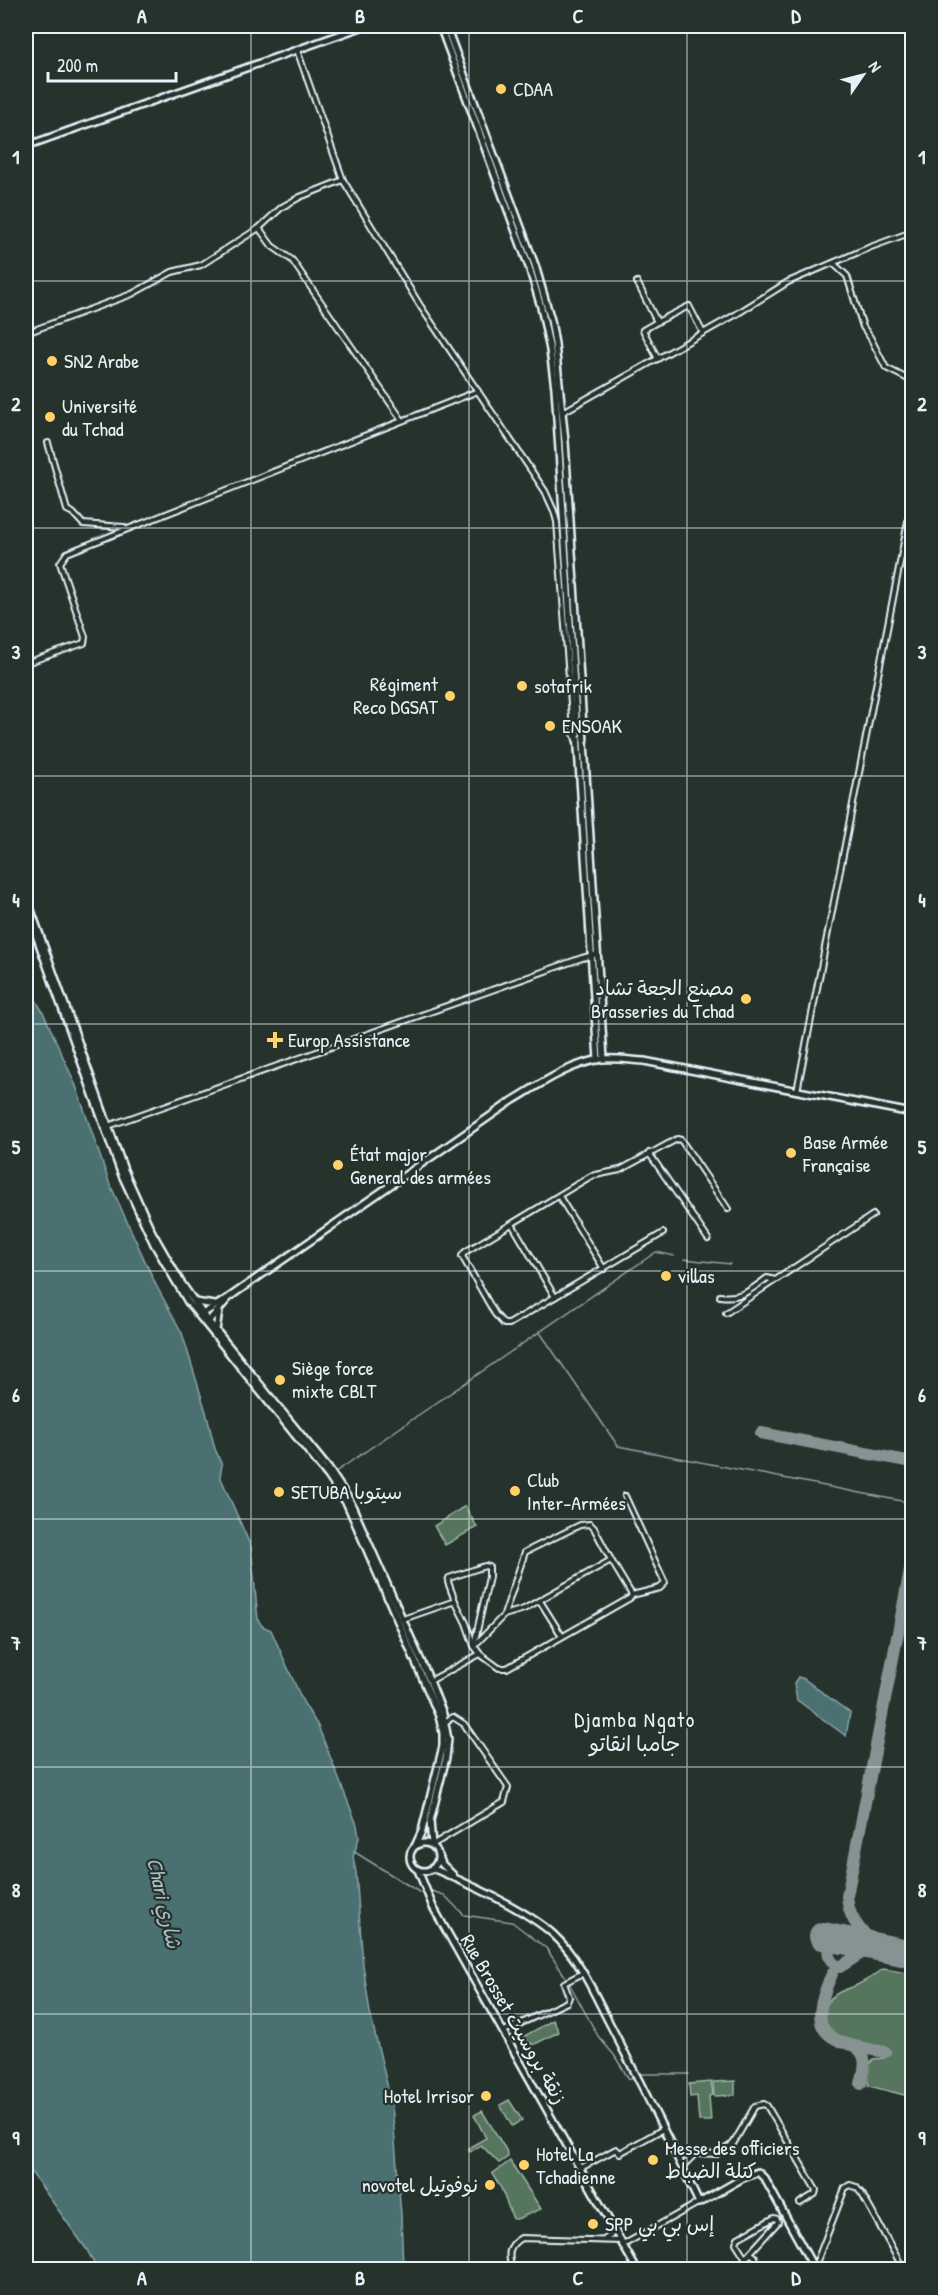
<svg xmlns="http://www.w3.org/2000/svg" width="938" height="2295" viewBox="0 0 938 2295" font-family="'Patrick Hand','Playpen Sans Arabic',sans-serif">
<rect width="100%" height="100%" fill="#26332d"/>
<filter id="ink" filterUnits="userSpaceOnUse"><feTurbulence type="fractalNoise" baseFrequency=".0167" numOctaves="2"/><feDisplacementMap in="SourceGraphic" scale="12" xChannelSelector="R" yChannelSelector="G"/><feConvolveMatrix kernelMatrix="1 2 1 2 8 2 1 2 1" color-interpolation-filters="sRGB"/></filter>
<g filter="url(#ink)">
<g fill="#56755d" stroke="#9fb3aa" stroke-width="1.5">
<polygon points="465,1506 477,1527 445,1545 434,1526"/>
<path d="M883,1969L912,1974V2097L869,2086C866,2076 866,2069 873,2059L884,2058L886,2048C864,2044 828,2044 825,2016C824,2011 827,2003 830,1999C837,1991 847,1989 855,1986C865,1981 875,1976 883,1969Z"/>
<polygon points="553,2020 559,2032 533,2045 531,2043 525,2046 521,2038"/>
<polygon points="735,2081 735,2095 714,2096 713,2082"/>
<polygon points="711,2082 713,2095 709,2096 711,2121 699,2121 697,2096 690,2097 689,2084"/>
<polygon points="509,2100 522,2120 512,2126 500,2105"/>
<polygon points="482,2111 506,2150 508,2157 499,2163 481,2145 470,2152 468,2148 486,2138 474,2115"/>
<polygon points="510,2161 541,2209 517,2219 513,2219 501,2188 492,2174"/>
</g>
<g fill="#4c6f72" stroke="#8aa3a8" stroke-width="1.5">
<polygon points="26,984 43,1012 76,1086 109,1182 156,1285 182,1333 206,1412 215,1449 222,1465 220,1476 251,1547 258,1620 262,1626 271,1630 303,1702 318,1726 357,1825 359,1838 353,1857 356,1872 363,1965 370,2013 392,2105 401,2215 403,2269 97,2269 87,2250 26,2165"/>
<polygon points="798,1677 804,1679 850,1713 846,1736 797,1700 794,1683"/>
</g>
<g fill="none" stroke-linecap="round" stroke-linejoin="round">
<g stroke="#8aa3a8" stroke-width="1.5">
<polyline points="684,1259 730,1264"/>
<polyline points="539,1331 618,1446 912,1503"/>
<polyline points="337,1471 656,1252 674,1256"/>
<polyline points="353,1851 419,1892"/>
<polyline points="429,1890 444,1895 464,1915 512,1922 546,1948 567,1979"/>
<polyline points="569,1983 598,2036 614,2055 629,2079 633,2077"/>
<polyline points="639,2074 689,2074"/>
</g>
<g stroke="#879292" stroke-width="12">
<polyline points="761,1433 912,1462"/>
<path d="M866,1945L858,1935L841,1933C826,1939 823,1961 840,1967L868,1949H891C866,1940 849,1924 847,1896L912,1560"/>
<path d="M832,1974C803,2037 830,2042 885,2052"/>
<path d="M854,2046C870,2055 864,2070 861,2084"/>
</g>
<polyline stroke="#879292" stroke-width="28" points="823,1936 912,1954"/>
<defs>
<g id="street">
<polyline points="297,50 343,180 421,307 545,491 554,511 557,522 573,730 576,740"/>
<polyline points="259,228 272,246 292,260 402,420"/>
<polyline points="833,263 847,276 863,327 870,337 886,368 912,381"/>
<polyline points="637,282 657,322 643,330 658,359"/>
<polyline points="657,322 689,306 703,333"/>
<polyline points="26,333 132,294 172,272 201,265 259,228 282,207 300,197 343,180"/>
<polyline points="563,412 735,315 788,282 868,248 912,232"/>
<polyline points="48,443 67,510 73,513 83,524 124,527"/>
<polyline points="26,663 84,643 85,637 60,563 67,553 478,391"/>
<polyline points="797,1091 912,501"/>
<polyline points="108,1126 582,958 598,954"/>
<polyline points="649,1153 708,1239"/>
<polyline points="559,1196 604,1269"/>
<polyline points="512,1224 555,1297"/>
<polyline points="663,1233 509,1324 504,1324 495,1314 462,1256 465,1252 591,1176 620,1170 677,1139 681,1140 728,1209"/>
<path d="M720,1296C741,1299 751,1290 767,1278L775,1280"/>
<polyline points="726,1313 873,1215"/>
<polyline points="625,1496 665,1583 660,1588 632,1595"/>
<polyline points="455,1601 448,1582 449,1578 485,1566 489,1567 489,1577 474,1645"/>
<polyline points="540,1601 562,1636"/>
<polyline points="403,1619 455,1601 466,1623 474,1646"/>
<polyline points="480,1654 499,1668 507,1668 630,1598 632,1595 611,1560"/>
<polyline points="430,1681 480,1654 474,1646 504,1615 525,1552 580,1525 590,1524 594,1528 611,1560 524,1609 504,1615"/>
<polyline points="432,1845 504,1802 508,1787 464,1724 453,1717 445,1722"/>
<polyline points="504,2031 567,2002 569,1997 564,1983 583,1973"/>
<polyline points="682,2167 696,2153 717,2154 733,2144 755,2106 764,2104 767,2106 816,2190 815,2194 800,2203"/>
<polyline points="581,2168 616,2149 620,2153 663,2129"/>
<polyline points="604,2240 611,2235 614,2228"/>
<polyline points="623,2245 698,2203"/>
<circle cx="751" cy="2259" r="4.5"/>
<polyline points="746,2259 736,2243 738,2238 774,2218 777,2219 778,2222 748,2255"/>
<polyline points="749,2263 752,2270"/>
<polyline points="753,2263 779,2270"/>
<polyline points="814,2269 845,2188 850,2185 856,2187 862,2194 904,2270"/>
<path d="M512,2270C508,2255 507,2246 521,2238L621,2241"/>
</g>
<g id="secondary">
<polyline points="440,26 529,267 541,307 550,350 555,388 598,1060"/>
<polyline points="446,26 535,265 551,320 555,344 565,441 604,1059"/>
<polyline points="26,146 364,26"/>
<polyline points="26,896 124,1170 152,1232 180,1281 205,1317 328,1468 350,1501 430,1681 443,1714 448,1739 446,1758 430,1821 432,1845"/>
<polyline points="26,907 121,1173 154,1244 188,1302 328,1476 347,1504 439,1716 443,1733 443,1746 422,1831 416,1844"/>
<polyline points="195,1302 215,1305"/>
<path d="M201,1315L228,1298L512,1101C539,1085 570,1063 602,1059C615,1058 630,1060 644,1061L912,1113"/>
<polyline points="207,1323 226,1301"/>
<polyline points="216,1330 219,1311"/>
<circle cx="424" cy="1857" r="14"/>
<polyline points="439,1856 442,1864 453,1875"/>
<path d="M432,1868C467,1883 525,1909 553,1934C580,1959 594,1994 611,2026C641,2084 671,2143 699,2203L743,2178L758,2172L765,2179L815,2270"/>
<polyline points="418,1870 433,1907 637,2270"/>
</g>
</defs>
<use href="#street" stroke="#e8f1f8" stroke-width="8"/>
<use href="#secondary" stroke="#e8f1f8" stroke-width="10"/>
<use href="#street" stroke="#26332d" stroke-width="4"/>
<use href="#secondary" stroke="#26332d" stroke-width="5"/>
</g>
</g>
<path fill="none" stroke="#e8f1f8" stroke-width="1.5" stroke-opacity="0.55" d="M251,26V2270M469,26V2270M687,26V2270M26,281H912M26,528H912M26,776H912M26,1024H912M26,1271H912M26,1519H912M26,1767H912M26,2014H912"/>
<g fill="#ffd166" stroke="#26332d" stroke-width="2">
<circle cx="501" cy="89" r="6"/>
<circle cx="52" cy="361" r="6"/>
<circle cx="50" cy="417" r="6"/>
<circle cx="522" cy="686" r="6"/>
<circle cx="450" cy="696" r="6"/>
<circle cx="550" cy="726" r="6"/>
<circle cx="746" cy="999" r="6"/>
<path d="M272 1031h6v6h6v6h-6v6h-6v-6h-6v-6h6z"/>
<circle cx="791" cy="1153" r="6"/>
<circle cx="338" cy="1165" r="6"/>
<circle cx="666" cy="1276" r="6"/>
<circle cx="280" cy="1380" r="6"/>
<circle cx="515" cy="1491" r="6"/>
<circle cx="279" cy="1492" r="6"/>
<circle cx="486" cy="2096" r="6"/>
<circle cx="653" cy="2160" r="6"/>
<circle cx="524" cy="2165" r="6"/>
<circle cx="490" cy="2185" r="6"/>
<circle cx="593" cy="2224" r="6"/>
</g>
<g text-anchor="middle" stroke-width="4.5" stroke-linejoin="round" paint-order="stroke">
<g font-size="20" fill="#e8f1f8" stroke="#26332d" text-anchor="start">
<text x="513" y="96">CDAA</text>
<text x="64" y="368">SN2 Arabe</text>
<text x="62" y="413">Université<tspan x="62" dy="23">du Tchad</tspan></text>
<text x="438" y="691" text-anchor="end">Régiment<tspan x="438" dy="23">Reco DGSAT</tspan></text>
<text x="534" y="693">sotafrik</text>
<text x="562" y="733">ENSOAK</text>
<text x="734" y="995" text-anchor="end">مصنع الجعة تشاد<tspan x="734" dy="23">Brasseries du Tchad</tspan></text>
<text x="288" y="1047">Europ Assistance</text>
<text x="803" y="1149">Base Armée<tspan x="803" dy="23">Française</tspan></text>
<text x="350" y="1161">État major<tspan x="350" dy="23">General des armées</tspan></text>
<text x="678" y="1283">villas</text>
<text x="292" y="1375">Siège force<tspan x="292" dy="23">mixte CBLT</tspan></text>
<text x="527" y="1487">Club<tspan x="527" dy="23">Inter-Armées</tspan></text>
<text x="291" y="1499">SETUBA سيتوبا</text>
<text x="474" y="2103" text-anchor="end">Hotel Irrisor</text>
<text x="665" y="2155">Messe des officiers<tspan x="665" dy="23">كتلة الضباط</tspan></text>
<text x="536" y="2161">Hotel La<tspan x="536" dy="23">Tchadienne</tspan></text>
<text x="478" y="2192" text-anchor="end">novotel نوفوتيل</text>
<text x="605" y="2231">SPP إس بي بي</text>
</g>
<g font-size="20" fill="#e8f1f8" stroke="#26332d">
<text transform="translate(514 2019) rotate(60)" y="7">Rue Brosset زنقة بروسيت</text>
</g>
<g font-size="21" letter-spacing="1.5" fill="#e8f1f8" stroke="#26332d">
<text x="635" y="1727">Djamba Ngato<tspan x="635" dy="24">جامبا انقاتو</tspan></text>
</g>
<g font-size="21" font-style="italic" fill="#aabdc2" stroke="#26332d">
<text transform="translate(164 1903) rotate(77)" y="7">Chari شاري</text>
</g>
</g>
<rect width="938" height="2295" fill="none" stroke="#26332d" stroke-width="66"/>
<g transform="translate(863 75) rotate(55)" stroke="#26332d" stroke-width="4.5" paint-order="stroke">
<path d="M0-4.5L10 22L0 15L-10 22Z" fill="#e8f1f8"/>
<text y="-9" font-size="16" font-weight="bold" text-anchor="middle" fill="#e8f1f8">N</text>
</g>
<path d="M48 72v9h128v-9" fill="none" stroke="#e8f1f8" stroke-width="3"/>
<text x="57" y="72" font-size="18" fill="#e8f1f8" stroke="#26332d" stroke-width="4.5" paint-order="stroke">200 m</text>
<rect x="33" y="33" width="872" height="2229" fill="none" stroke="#e8f1f8" stroke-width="2"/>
<g font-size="20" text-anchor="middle" font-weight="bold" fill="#e8f1f8">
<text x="142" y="23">A</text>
<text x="360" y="23">B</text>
<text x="578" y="23">C</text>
<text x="796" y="23">D</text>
<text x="16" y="164">1</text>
<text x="922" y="164">1</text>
<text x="16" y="411">2</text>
<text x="922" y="411">2</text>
<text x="16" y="659">3</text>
<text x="922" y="659">3</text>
<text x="16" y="907">4</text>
<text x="922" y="907">4</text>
<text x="16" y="1154">5</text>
<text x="922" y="1154">5</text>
<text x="16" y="1402">6</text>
<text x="922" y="1402">6</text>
<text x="16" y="1650">7</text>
<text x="922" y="1650">7</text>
<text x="16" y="1897">8</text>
<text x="922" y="1897">8</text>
<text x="16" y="2145">9</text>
<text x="922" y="2145">9</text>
<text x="142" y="2285">A</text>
<text x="360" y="2285">B</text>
<text x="578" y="2285">C</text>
<text x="796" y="2285">D</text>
</g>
</svg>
